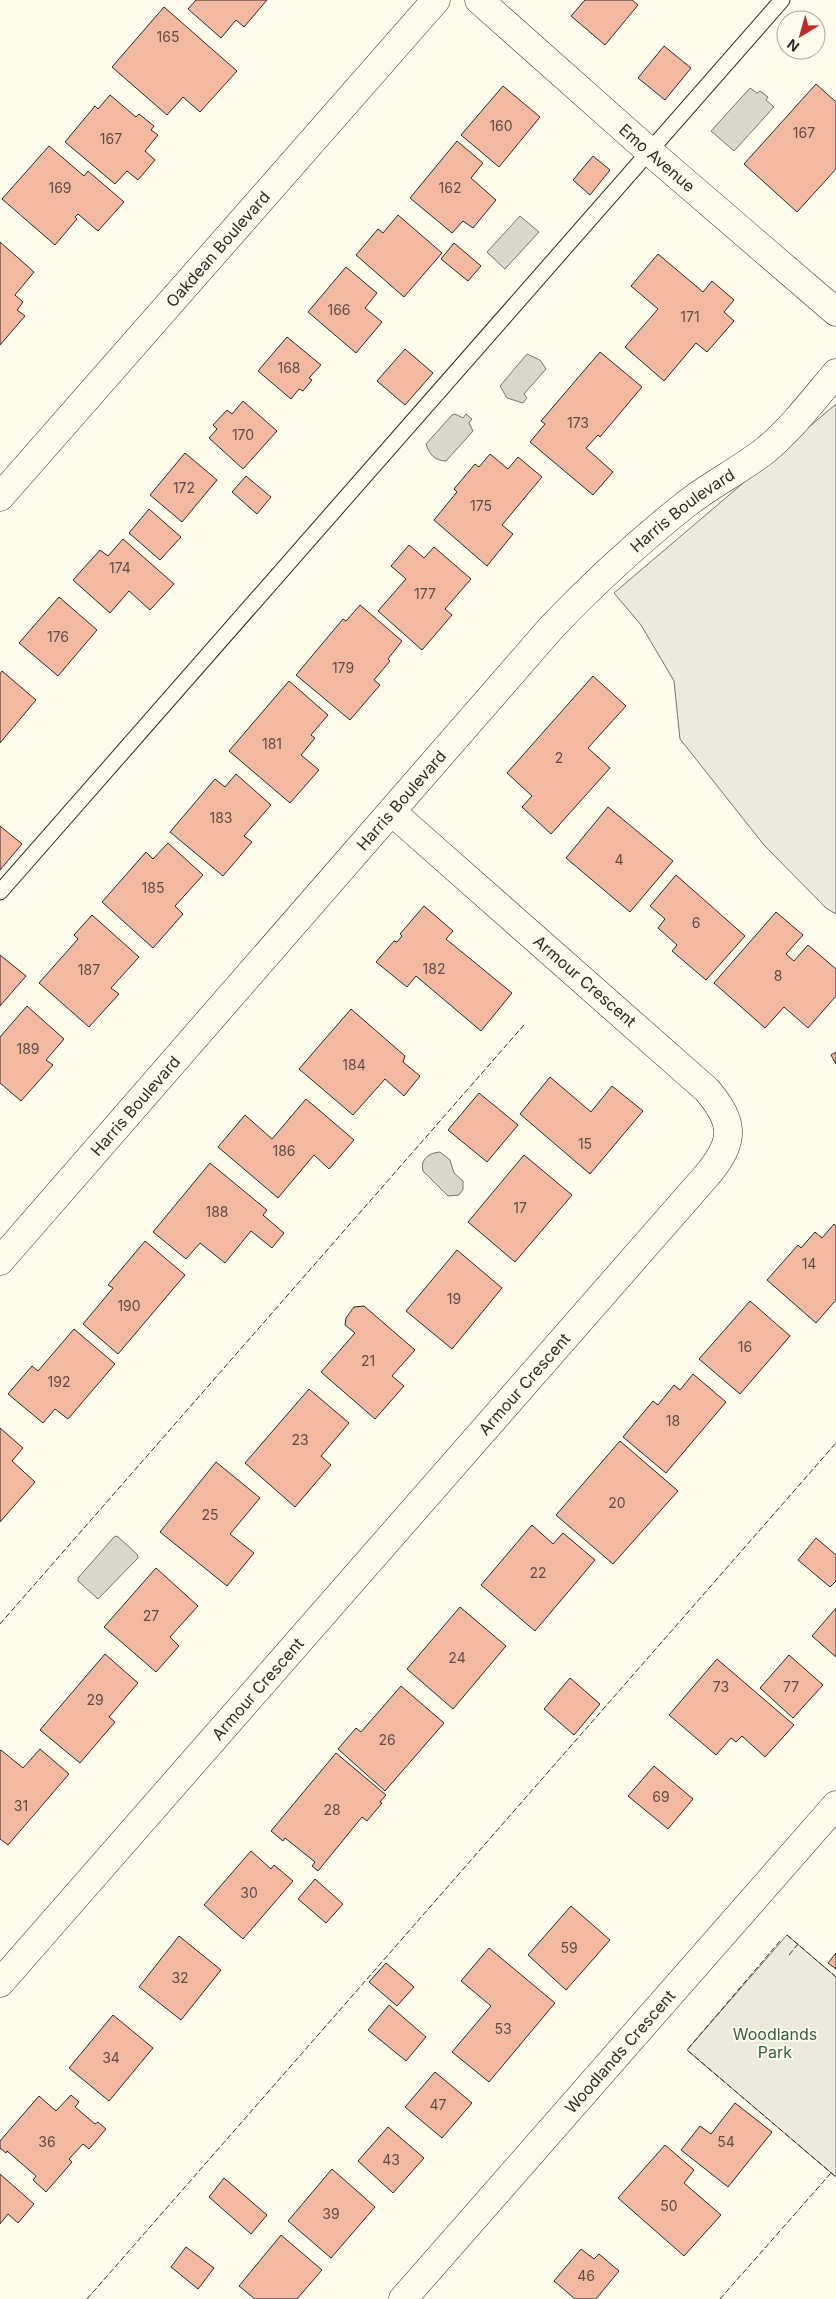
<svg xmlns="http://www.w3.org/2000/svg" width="836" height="2299" viewBox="0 0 836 2299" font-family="Inter,sans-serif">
<rect width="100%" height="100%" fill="#fdfbea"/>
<g fill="#ecebdb" stroke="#74746e">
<polygon points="836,404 836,914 826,908 764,845 680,739 674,681 641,625 614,593"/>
<polygon points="787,1935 836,1977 836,2177 687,2050"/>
</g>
<g fill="#d8d7c9" stroke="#74746e">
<polygon points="750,88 757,93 760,91 768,97 766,100 774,107 734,151 711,131"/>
<polygon points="520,216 539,232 505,269 487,252"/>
<polygon points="527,354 540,360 546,369 524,394 527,398 523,403 507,398 500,386"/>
<path d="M455,414L463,418L466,414L472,419L469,423L473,431L446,461C435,461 429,454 426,444L452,415Z"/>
<path d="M440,1152L450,1160L454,1173L463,1181V1189L459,1195L448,1196L423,1171C420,1159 429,1153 440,1152Z"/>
<polygon points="117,1536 137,1554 138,1558 98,1599 78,1581 78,1578 114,1537"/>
</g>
<g fill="#f2b8a0" stroke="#2b2b2b">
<polygon points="196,0 267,0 244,27 236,20 221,38 188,9"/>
<polygon points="585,0 632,0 638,5 605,45 571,16"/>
<polygon points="164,7 237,71 200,112 183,97 167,115 112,67"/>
<polygon points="664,46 691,68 665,100 638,78"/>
<polygon points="816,84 836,102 836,169 797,212 744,164"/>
<polygon points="503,86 540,117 499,167 461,135"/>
<polygon points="110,95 136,117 139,114 154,126 151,130 158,135 145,151 155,160 138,180 127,171 115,184 65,142 95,106 98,109"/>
<polygon points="457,141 483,163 471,178 496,200 473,228 463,221 452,233 410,198"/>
<polygon points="49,146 84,176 88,171 124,202 98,231 78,214 75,217 77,219 55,245 2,199"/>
<polygon points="593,156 610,170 590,195 573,180"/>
<polygon points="398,215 442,253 404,297 356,255 378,229 383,233"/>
<polygon points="0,242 34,272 15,295 23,302 17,310 25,316 0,345"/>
<polygon points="454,243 481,266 468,281 441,259"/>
<polygon points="658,254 703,292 712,281 734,300 724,312 734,321 707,352 696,343 664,381 625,347 658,309 631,286"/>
<polygon points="346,267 377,293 365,308 382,322 356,353 308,312"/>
<polygon points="287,337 321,365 309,378 312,380 303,391 299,389 291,399 258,371"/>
<polygon points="405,349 433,373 405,405 377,381"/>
<polygon points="600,352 642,387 600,437 598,435 586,448 613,472 593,495 530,442 545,424 541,421"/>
<polygon points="243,401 277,431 243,469 209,438 217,429 213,425 227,410 232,414"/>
<polygon points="185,453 217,480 182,522 150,495"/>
<polygon points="490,454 508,469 518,457 542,477 502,525 513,534 487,566 434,520 457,492 454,489 475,464 479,467"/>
<polygon points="246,476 271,497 257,514 232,492"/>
<polygon points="149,509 181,537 160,560 129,533"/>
<polygon points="123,539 174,584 150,610 129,591 110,613 73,580 100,550 108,556"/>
<polygon points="409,545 424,558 434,547 471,579 445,609 452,615 422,650 378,611 406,579 391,566"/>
<polygon points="59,597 97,630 58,676 19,643"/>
<polygon points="360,605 402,641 388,659 390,661 374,680 380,685 350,720 296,675 343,619 346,621"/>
<polygon points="2,671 36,700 0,743 0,674"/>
<polygon points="593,676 626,706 588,748 610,768 551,834 522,807 532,796 507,773"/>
<polygon points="289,681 328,715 311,735 315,738 301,755 319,770 290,803 229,751"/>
<polygon points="236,774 271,805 244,836 252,842 223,876 170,832 215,779 225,787"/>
<polygon points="608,807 673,861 630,912 566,858"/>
<polygon points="0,826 22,844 0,870"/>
<polygon points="168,843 203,875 175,906 183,914 153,948 102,902 146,852 153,859"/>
<polygon points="676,875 745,936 706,980 672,951 677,945 658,928 665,919 650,906"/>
<polygon points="424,906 453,931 446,939 512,993 481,1031 416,976 407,987 376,962 394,941 397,942 402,936 400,934"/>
<polygon points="776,912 803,935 786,954 794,961 808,945 836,969 836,996 808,1028 784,1007 765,1028 714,983"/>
<polygon points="92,915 139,957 111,988 119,994 89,1027 39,983 78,939 74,935"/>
<polygon points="0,955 26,976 0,1006"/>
<polygon points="27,1006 64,1039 46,1060 53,1065 21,1101 0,1083 0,1037"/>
<polygon points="351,1009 405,1056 403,1062 420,1076 404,1096 385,1079 353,1115 299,1069"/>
<polygon points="836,1052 836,1064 831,1055"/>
<polygon points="550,1077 591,1112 612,1086 643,1111 590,1174 520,1114"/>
<polygon points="479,1093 518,1125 487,1162 448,1130"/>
<polygon points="306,1099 354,1140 329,1169 314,1155 278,1198 218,1147 245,1115 272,1139"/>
<polygon points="524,1155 572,1195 515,1262 468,1222"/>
<polygon points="210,1163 267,1210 263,1215 284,1233 272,1248 251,1231 225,1263 200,1243 186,1259 153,1232"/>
<polygon points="834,1224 836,1226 836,1300 816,1323 767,1280 798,1245 801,1248 815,1232 822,1238"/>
<polygon points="145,1241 185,1275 118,1354 83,1324 113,1288 108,1285"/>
<polygon points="457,1250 502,1288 452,1349 406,1311"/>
<polygon points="750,1301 790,1336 740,1394 699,1359"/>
<polygon points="364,1306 415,1350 392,1376 404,1386 375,1419 321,1372 355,1333 345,1325 346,1318 354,1307"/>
<polygon points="74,1329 115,1364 68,1419 55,1409 43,1423 8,1394 32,1366 38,1371"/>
<polygon points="693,1374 726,1402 666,1473 623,1437 653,1401 658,1405 674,1385 680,1390"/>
<polygon points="309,1389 349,1423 321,1456 331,1465 295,1507 245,1463"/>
<polygon points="0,1428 23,1448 12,1461 35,1482 0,1522"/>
<polygon points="620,1441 678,1491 613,1564 556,1515"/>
<polygon points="216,1462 260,1498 230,1534 254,1553 227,1586 160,1532"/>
<polygon points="532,1525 553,1544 563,1533 595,1560 535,1631 481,1585"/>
<polygon points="816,1538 836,1555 836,1581 830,1587 798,1560"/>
<polygon points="156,1568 198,1606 170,1637 179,1646 156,1672 104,1627"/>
<polygon points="460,1607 506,1646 453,1709 407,1669"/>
<polygon points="836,1608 836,1657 812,1636"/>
<polygon points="105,1654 138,1683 109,1717 115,1722 80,1763 40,1730"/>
<polygon points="789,1655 823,1685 793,1718 760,1688"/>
<polygon points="717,1659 794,1725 765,1757 742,1736 736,1742 731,1738 716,1755 669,1715"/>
<polygon points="570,1678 600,1704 574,1735 544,1709"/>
<polygon points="401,1686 444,1723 385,1791 338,1749 356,1728 361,1732"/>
<polygon points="40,1749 69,1774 8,1845 0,1839 0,1751 1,1750 23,1768"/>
<polygon points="336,1753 386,1795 380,1802 382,1803 367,1821 362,1817 318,1871 312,1866 315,1862 285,1838 283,1841 271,1831"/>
<polygon points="654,1766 693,1799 668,1829 628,1796"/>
<polygon points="251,1851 271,1869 274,1865 293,1881 243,1939 204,1905"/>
<polygon points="315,1879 343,1904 326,1923 298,1899"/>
<polygon points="571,1906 610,1940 566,1990 528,1955"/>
<polygon points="179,1936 221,1970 181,2020 139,1987"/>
<polygon points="489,1948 555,2003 489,2082 452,2052 491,2006 461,1981"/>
<polygon points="836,1953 836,1969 828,1963"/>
<polygon points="386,1963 414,1987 397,2006 369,1982"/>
<polygon points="389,2005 426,2037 406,2061 368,2030"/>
<polygon points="113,2015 153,2048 109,2101 69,2068"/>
<polygon points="435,2072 472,2103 442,2138 405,2107"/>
<polygon points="71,2095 79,2102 75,2107 95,2124 98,2122 106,2129 89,2149 83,2144 69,2159 72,2162 46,2192 33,2180 36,2176 7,2151 6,2153 0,2148 0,2141 39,2096 56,2111"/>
<polygon points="735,2103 772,2132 728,2187 681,2150 700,2126 711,2134"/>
<polygon points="388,2127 424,2158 393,2193 358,2161"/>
<polygon points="665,2145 694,2170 684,2183 721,2215 684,2256 618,2198"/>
<polygon points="332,2169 375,2207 331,2258 288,2221"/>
<polygon points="0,2174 34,2204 18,2223 8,2214 0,2224"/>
<polygon points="224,2178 267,2215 251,2234 209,2197"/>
<polygon points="281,2235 322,2270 297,2299 255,2299 239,2286"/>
<polygon points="186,2247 214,2268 198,2289 171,2267"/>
<polygon points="581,2249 594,2259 599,2254 619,2271 596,2299 575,2299 554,2281"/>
</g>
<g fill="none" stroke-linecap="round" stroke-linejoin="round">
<defs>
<polyline id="service" points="0,892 782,0"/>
<g id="minor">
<path id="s1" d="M479,0L649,151L836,312"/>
<path id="s2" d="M0,497L436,0"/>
<path id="s3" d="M0,1261L551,628C593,584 637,543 685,505C711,484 741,470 767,449C793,427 814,399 836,373"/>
<path id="s4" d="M0,1983L708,1174C735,1141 735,1123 707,1090L392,812"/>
<path id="s5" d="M403,2299L836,1805"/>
</g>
</defs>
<use href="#service" stroke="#2b2b2b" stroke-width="17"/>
<use href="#minor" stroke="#2b2b2b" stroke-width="29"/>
<use href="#service" stroke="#fdfbea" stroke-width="15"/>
<use href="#minor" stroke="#fdfbea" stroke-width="28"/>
<g stroke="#2b2b2b" stroke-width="1" stroke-dasharray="6 2.5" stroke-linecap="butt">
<polyline points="0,1624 524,1025"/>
<polyline points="787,1935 836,1977"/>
<polyline points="780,1941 687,2050 836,2177"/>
<polyline points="789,1955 798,1944"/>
<polyline points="87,2299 836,1443"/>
<polyline points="720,2299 831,2173"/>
</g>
</g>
<g text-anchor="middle" stroke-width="4" stroke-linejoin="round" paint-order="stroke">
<g font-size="14" fill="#5d4e48">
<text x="168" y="42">165</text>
<text x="501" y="131">160</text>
<text x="804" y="138">167</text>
<text x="111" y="144">167</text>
<text x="60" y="193">169</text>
<text x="450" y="193">162</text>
<text x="339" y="315">166</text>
<text x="690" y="322">171</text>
<text x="289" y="373">168</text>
<text x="578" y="428">173</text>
<text x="243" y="440">170</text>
<text x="184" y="493">172</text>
<text x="481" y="511">175</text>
<text x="120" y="573">174</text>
<text x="425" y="599">177</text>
<text x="58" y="642">176</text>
<text x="343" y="673">179</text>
<text x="272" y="749">181</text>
<text x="559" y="763">2</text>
<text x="221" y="823">183</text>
<text x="619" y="865">4</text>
<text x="153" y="893">185</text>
<text x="696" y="928">6</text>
<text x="434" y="974">182</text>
<text x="89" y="975">187</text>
<text x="778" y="981">8</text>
<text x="28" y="1054">189</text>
<text x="354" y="1070">184</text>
<text x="585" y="1149">15</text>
<text x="284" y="1156">186</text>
<text x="520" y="1213">17</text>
<text x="217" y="1217">188</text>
<text x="809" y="1269">14</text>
<text x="454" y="1304">19</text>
<text x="129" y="1311">190</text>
<text x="745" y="1352">16</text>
<text x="368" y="1366">21</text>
<text x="59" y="1387">192</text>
<text x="673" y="1426">18</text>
<text x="300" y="1445">23</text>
<text x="617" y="1508">20</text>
<text x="210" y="1520">25</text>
<text x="538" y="1578">22</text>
<text x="151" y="1621">27</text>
<text x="457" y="1663">24</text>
<text x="721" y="1692">73</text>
<text x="791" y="1692">77</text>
<text x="95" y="1705">29</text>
<text x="387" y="1745">26</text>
<text x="661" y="1802">69</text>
<text x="21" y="1811">31</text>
<text x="332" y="1815">28</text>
<text x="249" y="1898">30</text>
<text x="569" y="1953">59</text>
<text x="180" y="1983">32</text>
<text x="503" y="2034">53</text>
<text x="111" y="2063">34</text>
<text x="438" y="2110">47</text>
<text x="47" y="2147">36</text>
<text x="726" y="2147">54</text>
<text x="391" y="2165">43</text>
<text x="669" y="2211">50</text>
<text x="331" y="2219">39</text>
<text x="586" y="2281">46</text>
</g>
<g font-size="16" fill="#2b2b2b" stroke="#fdfbea">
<text dy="6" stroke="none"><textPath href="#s1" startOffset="238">Emo Avenue</textPath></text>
<text dy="6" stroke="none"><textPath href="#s2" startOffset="330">Oakdean Boulevard</textPath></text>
<text dy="6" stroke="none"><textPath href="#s3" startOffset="1016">Harris Boulevard</textPath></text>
<text dy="6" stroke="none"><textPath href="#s3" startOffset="611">Harris Boulevard</textPath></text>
<text transform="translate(585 981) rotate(41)" y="6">Armour Crescent</text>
<text dy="6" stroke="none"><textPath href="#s3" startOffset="206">Harris Boulevard</textPath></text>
<text dy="6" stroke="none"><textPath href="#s4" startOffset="796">Armour Crescent</textPath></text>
<text dy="6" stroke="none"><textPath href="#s4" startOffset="391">Armour Crescent</textPath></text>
<text dy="6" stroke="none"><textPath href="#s5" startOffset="329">Woodlands Crescent</textPath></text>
</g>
<g font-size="16" fill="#34623c" stroke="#fdfbea">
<text x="775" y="2040">Woodlands<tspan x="775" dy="18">Park</tspan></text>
</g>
</g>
<g transform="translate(801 35) rotate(217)"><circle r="24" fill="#fdfbea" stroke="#a9a89e"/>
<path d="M0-4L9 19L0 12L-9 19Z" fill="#c62828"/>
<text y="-8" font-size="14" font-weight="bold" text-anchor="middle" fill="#2b2b2b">N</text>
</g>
</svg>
